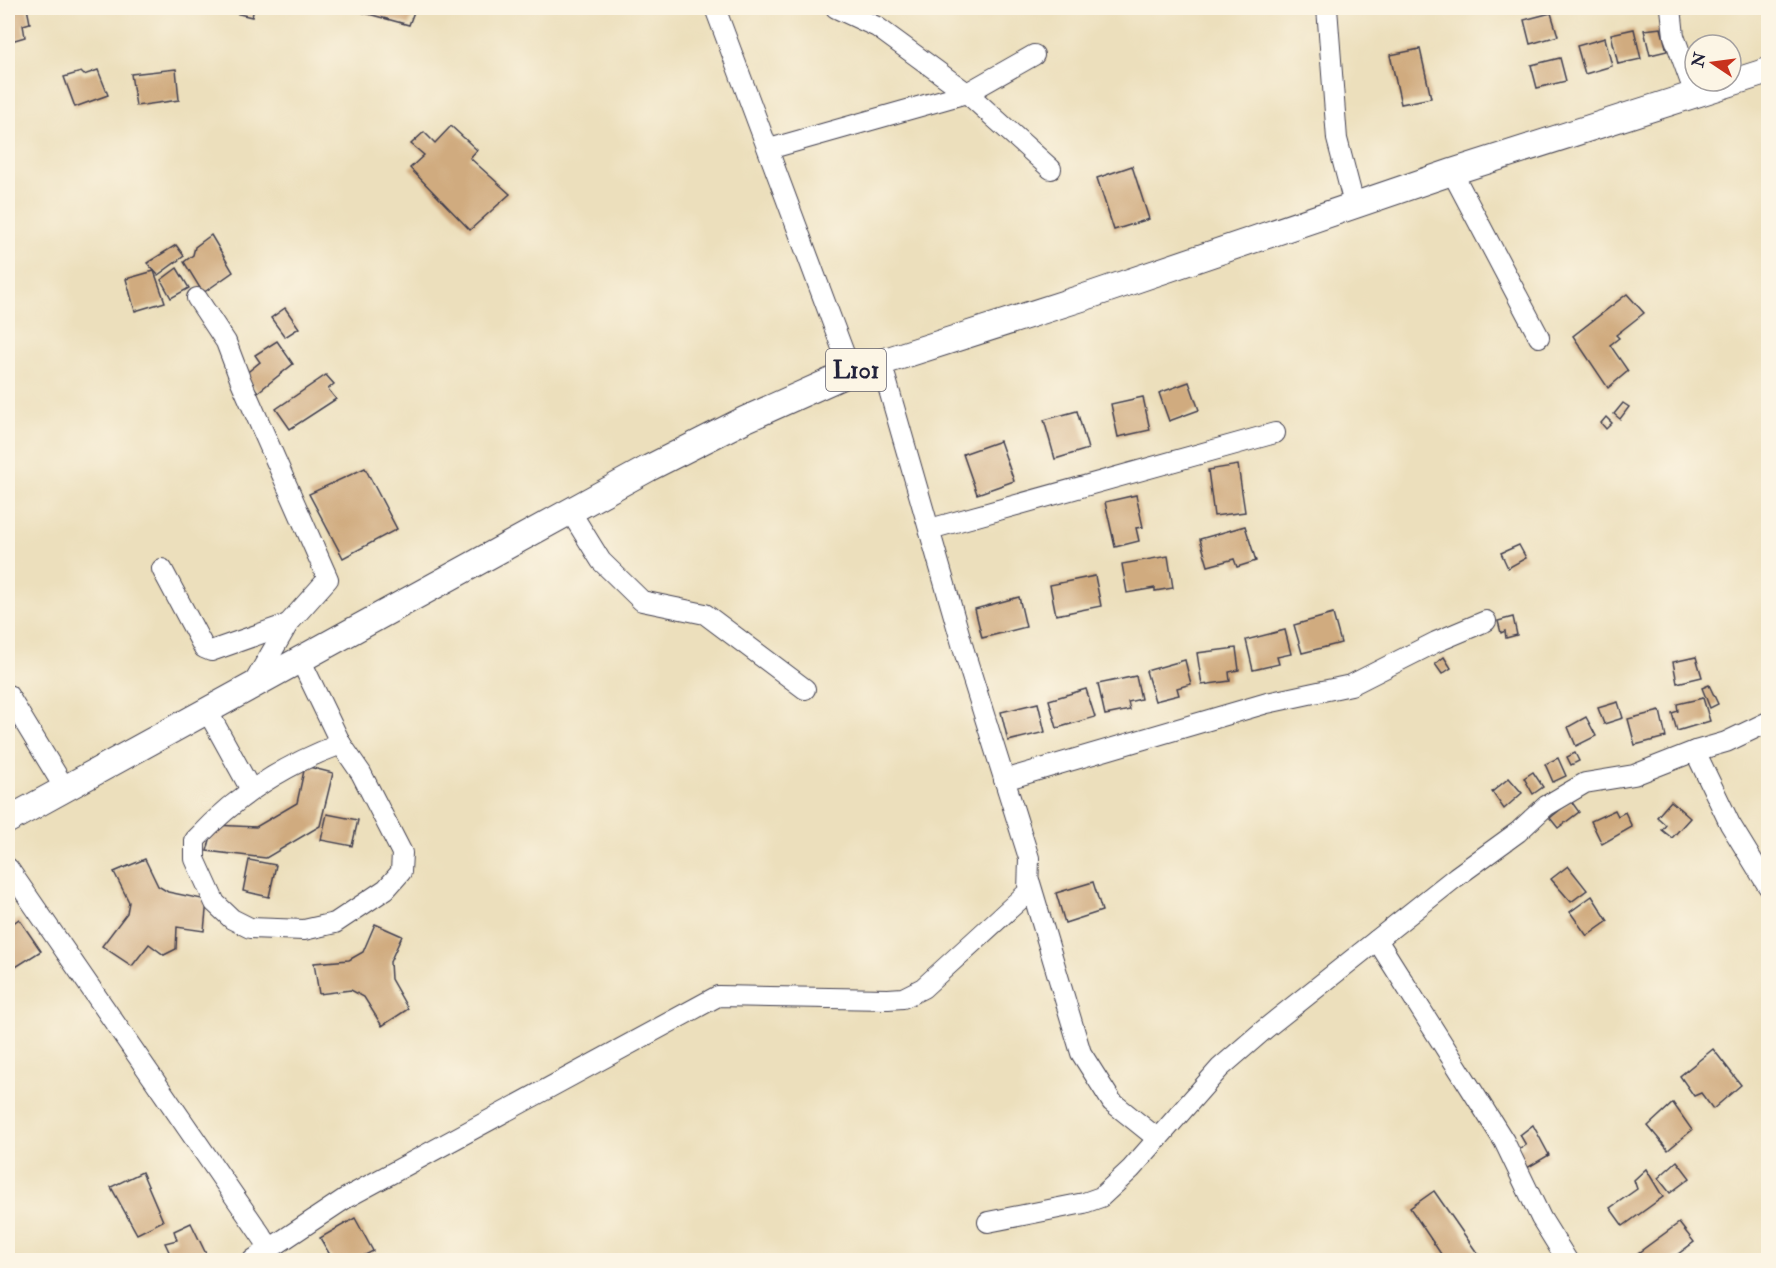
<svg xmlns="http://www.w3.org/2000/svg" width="1776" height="1268" viewBox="0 0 1776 1268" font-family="'IM FELL Double Pica',serif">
<rect width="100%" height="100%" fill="#fcf5e5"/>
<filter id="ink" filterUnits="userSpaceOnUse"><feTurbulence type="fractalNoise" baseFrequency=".0167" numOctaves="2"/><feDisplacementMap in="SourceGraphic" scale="12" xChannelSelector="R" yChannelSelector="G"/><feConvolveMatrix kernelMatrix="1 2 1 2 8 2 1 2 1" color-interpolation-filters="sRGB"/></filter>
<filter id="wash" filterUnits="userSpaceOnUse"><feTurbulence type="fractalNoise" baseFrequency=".008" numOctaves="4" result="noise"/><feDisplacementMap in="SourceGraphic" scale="24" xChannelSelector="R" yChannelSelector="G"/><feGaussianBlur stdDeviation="1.35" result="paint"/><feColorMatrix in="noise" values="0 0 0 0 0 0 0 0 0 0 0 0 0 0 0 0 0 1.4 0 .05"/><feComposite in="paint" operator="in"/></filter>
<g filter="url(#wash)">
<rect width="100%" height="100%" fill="#ecdfbc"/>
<g id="blocks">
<g fill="#d0ab7f">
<polygon points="21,8 27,8 30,23 23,25 25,37 8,42 8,10"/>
<polygon points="222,8 254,8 252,17 222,10"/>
<polygon points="355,8 411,8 415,9 409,25 354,10"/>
<polygon points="1551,13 1558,36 1530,44 1524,20"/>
<polygon points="1661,28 1667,51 1650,55 1644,30"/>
<polygon points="1634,29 1641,59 1618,64 1611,34"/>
<polygon points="1605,38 1612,66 1585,74 1577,46"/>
<polygon points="1420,49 1431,98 1401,104 1390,55"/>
<polygon points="1560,58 1566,81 1537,88 1531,65"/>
<polygon points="176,69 179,100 136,106 131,74"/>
<polygon points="98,70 108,95 75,107 64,77 81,72 84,75"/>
<polygon points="451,126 477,150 470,158 510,194 470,230 410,168 424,155 411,144 424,132 435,143"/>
<polygon points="1132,166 1149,219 1114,230 1097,178"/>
<polygon points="211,235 233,272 203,293 184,262 193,255 195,247"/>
<polygon points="176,245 184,256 158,275 147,263"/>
<polygon points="177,268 189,288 171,298 161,280"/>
<polygon points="154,271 165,302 135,311 126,279"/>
<polygon points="1627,294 1644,313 1616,335 1619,338 1610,345 1628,371 1608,388 1573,336"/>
<polygon points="285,308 299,328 285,337 271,318"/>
<polygon points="277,341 293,364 258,392 244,375 260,362 255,355"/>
<polygon points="326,375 334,384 328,389 336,399 290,429 276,409"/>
<polygon points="1189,382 1199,410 1169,421 1159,393"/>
<polygon points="1143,397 1150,430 1118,437 1111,404"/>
<polygon points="1623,403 1629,407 1620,419 1614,414"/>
<polygon points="1077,411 1088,449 1055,459 1044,420"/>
<polygon points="1606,417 1612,423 1606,429 1601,423"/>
<polygon points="1000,441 1014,481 977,494 963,454"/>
<polygon points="1238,465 1245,512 1214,516 1208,470"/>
<polygon points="365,468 397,529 343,558 309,494"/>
<polygon points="1136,495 1143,527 1136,528 1139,541 1115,547 1105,502"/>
<polygon points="1245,526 1256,561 1237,567 1234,559 1208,566 1200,539"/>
<polygon points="1519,545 1526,558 1508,568 1501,553"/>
<polygon points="1168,556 1173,588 1155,591 1155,588 1127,593 1122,564"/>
<polygon points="1095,576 1101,606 1056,615 1050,585"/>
<polygon points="1019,597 1026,627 982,638 975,609"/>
<polygon points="1333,614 1341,643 1302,653 1294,625"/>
<polygon points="1513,617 1517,635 1506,638 1505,631 1501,633 1498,621"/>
<polygon points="1285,630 1291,654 1277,657 1279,664 1253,670 1246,640"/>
<polygon points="1236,648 1239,670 1229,672 1230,681 1202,685 1197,653"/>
<polygon points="1444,657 1451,668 1442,674 1435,664"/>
<polygon points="1696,657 1702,677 1677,683 1673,662"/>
<polygon points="1185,660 1191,684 1177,688 1179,695 1155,701 1146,671"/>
<polygon points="1136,676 1141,699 1128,702 1130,710 1105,715 1098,684"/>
<polygon points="1709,685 1718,704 1710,708 1702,688"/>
<polygon points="1086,689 1095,717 1057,728 1049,700"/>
<polygon points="1703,698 1710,721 1677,731 1672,713 1678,711 1677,704"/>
<polygon points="1618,702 1623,718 1604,724 1598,708"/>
<polygon points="1038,703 1045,732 1008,741 1001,712"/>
<polygon points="1660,711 1666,737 1635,745 1628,719"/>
<polygon points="1586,717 1596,736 1576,746 1568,727"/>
<polygon points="1575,753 1579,761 1571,765 1567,757"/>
<polygon points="1558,758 1566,776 1553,782 1545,764"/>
<polygon points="305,766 333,773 320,826 266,858 207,851 214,825 256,827 297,803"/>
<polygon points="1533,772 1543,787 1533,794 1524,778"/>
<polygon points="1509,778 1522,793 1504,809 1492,792"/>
<polygon points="1571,801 1579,812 1558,828 1550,818"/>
<polygon points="1671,801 1690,818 1672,838 1662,830 1666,825 1657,817"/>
<polygon points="1615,810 1618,816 1625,812 1632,827 1602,844 1591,821"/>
<polygon points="327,814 358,820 352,846 321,840"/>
<polygon points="145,859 158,886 168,892 207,900 204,931 177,927 176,949 164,955 149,944 132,966 102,946 127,913 129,902 114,872"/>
<polygon points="249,860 276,865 269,897 243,891"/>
<polygon points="1568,866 1587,890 1571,902 1551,879"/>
<polygon points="1093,882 1102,911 1065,923 1056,893"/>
<polygon points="1592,896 1608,921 1587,936 1570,912"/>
<polygon points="19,919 41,951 8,972 8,927"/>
<polygon points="375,924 402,936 390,962 391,979 408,1009 382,1026 364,997 351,990 319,994 314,963 349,960 363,952"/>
<polygon points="1713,1049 1741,1085 1713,1109 1701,1093 1694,1096 1680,1076"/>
<polygon points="1673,1103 1692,1130 1668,1150 1648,1126"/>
<polygon points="1533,1125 1549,1155 1522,1171 1511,1155 1526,1145 1520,1135"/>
<polygon points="1677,1161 1690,1178 1670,1193 1658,1178"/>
<polygon points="1646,1169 1663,1197 1623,1226 1610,1208 1637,1189 1634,1180"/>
<polygon points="142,1172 163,1221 137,1234 111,1187"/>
<polygon points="1434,1191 1482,1260 1445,1260 1410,1208"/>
<polygon points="355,1218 373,1251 356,1260 333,1260 320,1238"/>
<polygon points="191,1223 209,1260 173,1260 165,1243 177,1240 174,1231"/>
<polygon points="1679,1223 1694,1242 1670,1260 1643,1260 1638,1253"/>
</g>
</g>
</g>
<g filter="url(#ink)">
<use href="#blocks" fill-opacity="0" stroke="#403e4e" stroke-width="1.5"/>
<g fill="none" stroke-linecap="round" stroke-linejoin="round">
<defs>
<g id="minor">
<polyline points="715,8 851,372"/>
<polyline points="836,8 877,27 967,93 1051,169"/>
<polyline points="1327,8 1337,139 1354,204"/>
<polyline points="1671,8 1674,36 1695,94"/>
<polyline points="769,149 967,93 1034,55"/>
<polyline points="1452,172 1539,337"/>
<polyline points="197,298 226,342 240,379 328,579 288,624 252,686"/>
<polyline points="570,511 601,561 642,601 705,614 805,689"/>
<polyline points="930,529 1275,433"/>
<polyline points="162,569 204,648 211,651 288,624"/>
<polyline points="300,659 341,744"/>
<polyline points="8,695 64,787"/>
<polyline points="208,712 251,790"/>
<path d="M341,744L361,773L402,853L401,872L386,889L335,923L304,930L250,928L232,919L215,903L195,859V840C235,797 286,764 341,744Z"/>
<polyline points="1695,751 1726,742 1768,722"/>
<polyline points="1004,780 1267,703 1351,685 1436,642 1486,621"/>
<polyline points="8,868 270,1248"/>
<polyline points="1030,883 1081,1053 1112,1102 1158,1139"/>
<polyline points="1377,940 1504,1141 1541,1218 1567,1260"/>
<polyline points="988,1222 1084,1203 1101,1197 1131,1169 1220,1068 1265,1029 1456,877 1518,832 1546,806 1585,783 1634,775 1695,751 1730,824 1768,886"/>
<polyline points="253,1260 346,1198 718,996 888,999 903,998 923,988 1028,892 1029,858 964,651 881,362"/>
</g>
<polyline id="major" points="8,820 649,468 744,420 851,372 1091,295 1452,172 1768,71"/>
</defs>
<use href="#minor" stroke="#403e4e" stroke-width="22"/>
<use href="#major" stroke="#403e4e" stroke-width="28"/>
<use href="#minor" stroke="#fff" stroke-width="20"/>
<use href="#major" stroke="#fff" stroke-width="26"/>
</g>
</g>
<g text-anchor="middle" stroke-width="5" stroke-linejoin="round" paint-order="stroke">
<rect fill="#fcf5e5" stroke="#63616e" stroke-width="1.5" x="826" y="349" width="60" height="42" rx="4.5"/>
<g font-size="24" font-weight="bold" fill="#22223b">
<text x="856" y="378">L101</text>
</g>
</g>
<rect width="1776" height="1268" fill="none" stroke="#fcf5e5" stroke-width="30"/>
<g transform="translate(1713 63) rotate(283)"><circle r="28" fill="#fcf5e5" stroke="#a5a1a1" stroke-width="1.5"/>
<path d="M0-4.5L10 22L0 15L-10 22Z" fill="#c8321e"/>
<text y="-9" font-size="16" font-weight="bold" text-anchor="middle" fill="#22223b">N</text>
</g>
</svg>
